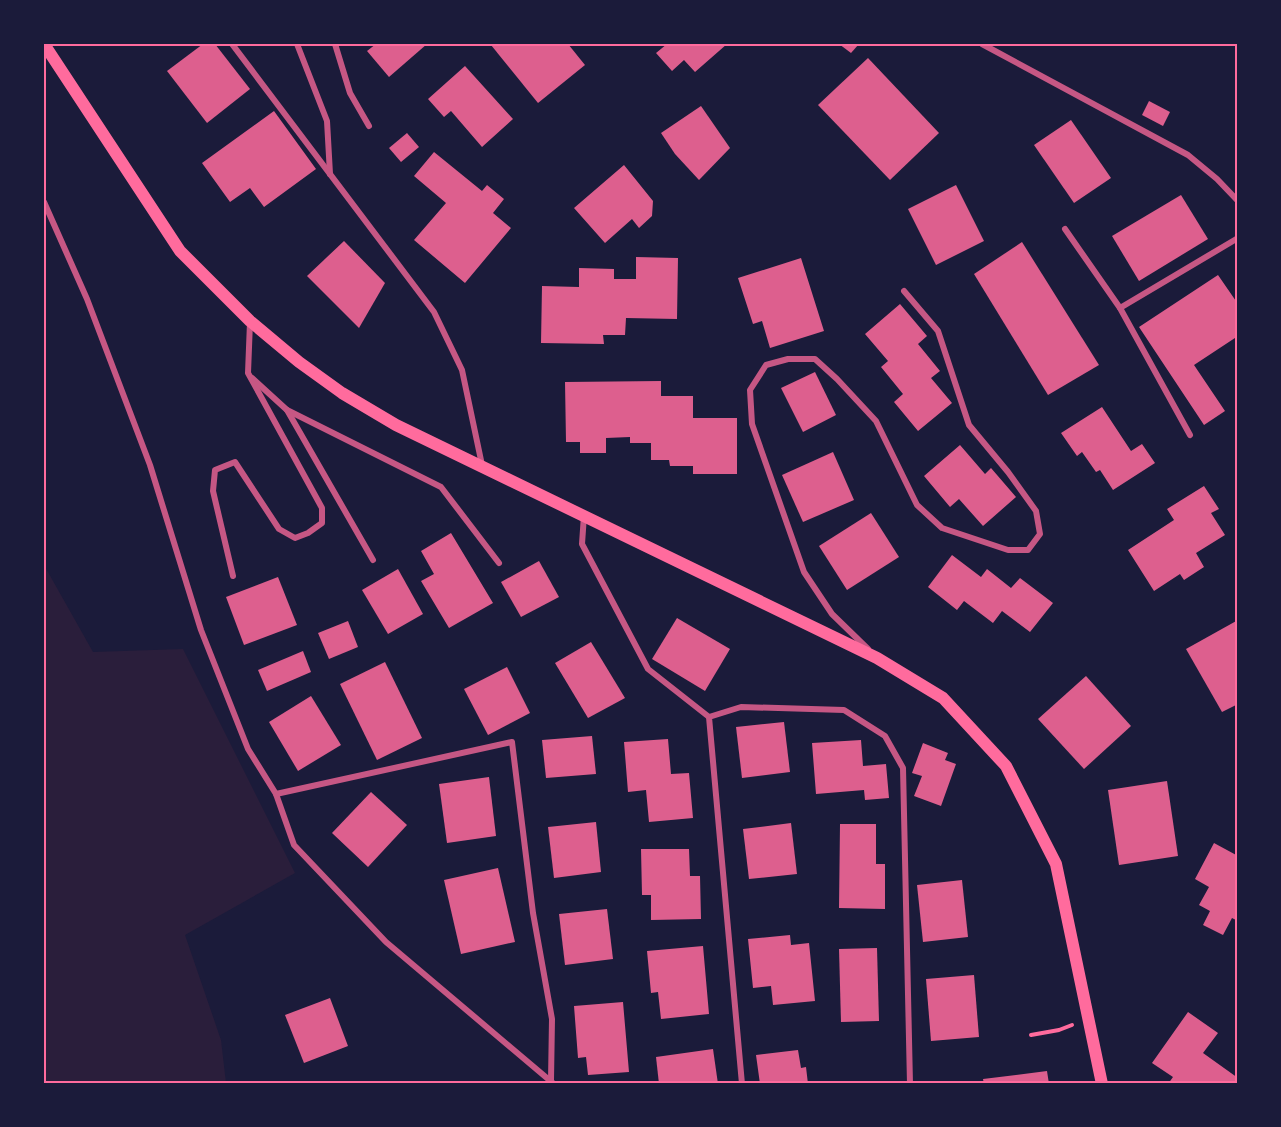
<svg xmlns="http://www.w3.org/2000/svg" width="1281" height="1127" viewBox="0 0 1281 1127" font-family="'Asap Condensed',sans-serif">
<rect width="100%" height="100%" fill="#1b1b3a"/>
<polygon fill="#2a1e3b" points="44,565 93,652 183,649 295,873 185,935 221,1040 226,1083 44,1083"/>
<g fill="#dd5f8e">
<polygon points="203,44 215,44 250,89 207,123 167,71"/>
<polygon points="376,44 427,44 389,77 367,51"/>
<polygon points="494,44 568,44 585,65 538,103 491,45"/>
<polygon points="667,44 727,44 695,72 684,60 672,71 656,53"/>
<polygon points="839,44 859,44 851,53"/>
<polygon points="868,58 939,133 890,180 818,105"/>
<polygon points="465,66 513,119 482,147 451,111 444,117 428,99"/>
<polygon points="1149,101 1170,112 1163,126 1142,115"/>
<polygon points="701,106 730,148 699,180 675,154 661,133"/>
<polygon points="274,111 316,169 264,207 250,188 230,202 202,163"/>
<polygon points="1071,120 1111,178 1074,203 1034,145"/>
<polygon points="407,133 419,147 401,162 389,148"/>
<polygon points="434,152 482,191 487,185 504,199 493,213 511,228 465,283 414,240 446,203 414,176"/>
<polygon points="624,165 653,201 652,216 639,228 632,219 605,243 574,208"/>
<polygon points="956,185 984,241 936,265 908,209"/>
<polygon points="1181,195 1208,239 1139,281 1112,236"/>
<polygon points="344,241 385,283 359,328 307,276"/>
<polygon points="1022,242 1099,365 1048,395 974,274"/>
<polygon points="636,257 678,258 677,319 626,318 625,335 603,335 604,344 541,343 542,286 579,287 579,268 614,269 614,279 636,279"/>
<polygon points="801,258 824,331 770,348 762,321 753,324 738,278"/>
<polygon points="1218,275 1238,304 1238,336 1194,365 1225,411 1204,425 1139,327"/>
<polygon points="900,304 927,336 918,344 940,371 931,378 952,403 918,431 894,402 903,394 881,367 888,361 865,334"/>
<polygon points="815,372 836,415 803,432 781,388"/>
<polygon points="661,381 661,396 693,396 693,418 737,418 737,474 693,474 693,466 670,466 669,460 651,460 651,443 630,443 630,437 606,438 606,453 580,453 580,442 566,442 565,382"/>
<polygon points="1102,407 1131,451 1142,444 1155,463 1113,490 1100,470 1096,472 1082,452 1077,456 1061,433"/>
<polygon points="960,445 985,474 991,468 1016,497 983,526 959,499 950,507 924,476"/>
<polygon points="833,452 854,500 803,522 782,475"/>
<polygon points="1204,486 1219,509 1211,513 1225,535 1196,553 1204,567 1184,580 1180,574 1154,591 1128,550 1174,520 1167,509"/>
<polygon points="871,513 899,557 847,590 819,546"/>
<polygon points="451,533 493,603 449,628 421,581 434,574 421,551"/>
<polygon points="952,555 981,577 987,569 1011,588 1020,578 1053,603 1030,632 1002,611 993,623 964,601 957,610 928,587"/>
<polygon points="539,561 559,597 521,617 501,582"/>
<polygon points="398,569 423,614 388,634 362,590"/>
<polygon points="278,577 297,625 244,645 226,597"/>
<polygon points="677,618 730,649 705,691 652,659"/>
<polygon points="1238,620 1238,704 1222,712 1186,649"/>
<polygon points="348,621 358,647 329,659 318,633"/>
<polygon points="591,642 625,698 588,718 555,663"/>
<polygon points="303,651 311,672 267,691 258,670"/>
<polygon points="385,662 422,738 377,760 340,684"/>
<polygon points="507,667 530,713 488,735 464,689"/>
<polygon points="1086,676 1131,726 1084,769 1038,719"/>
<polygon points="311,696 341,745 298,771 269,722"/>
<polygon points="784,722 790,772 742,778 736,727"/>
<polygon points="592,736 596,774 546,778 542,740"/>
<polygon points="668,739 671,774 689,773 693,818 649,822 646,790 628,792 624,742"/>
<polygon points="861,740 863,766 886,764 889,798 865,800 864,790 816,794 812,743"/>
<polygon points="923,743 948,753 945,760 956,764 941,806 914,796 922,776 912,773"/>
<polygon points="489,777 496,836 447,843 439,784"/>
<polygon points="1167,781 1178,856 1119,865 1108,790"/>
<polygon points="371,792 407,825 368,867 332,833"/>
<polygon points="596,822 601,872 554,878 548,827"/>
<polygon points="791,823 797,874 749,879 743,829"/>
<polygon points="840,824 876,824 876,864 885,864 885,909 839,908"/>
<polygon points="1214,843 1238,856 1238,921 1232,918 1223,935 1203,925 1210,911 1199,905 1209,887 1195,879"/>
<polygon points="641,849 689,849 690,876 700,876 701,919 651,920 651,895 642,895"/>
<polygon points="498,868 515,942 461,954 444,880"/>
<polygon points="962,880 968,937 923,942 917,885"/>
<polygon points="607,909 613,959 565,965 559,914"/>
<polygon points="790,935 791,945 809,943 815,1001 773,1005 771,986 753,988 748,939"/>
<polygon points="703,946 709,1014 661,1019 658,992 651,993 647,951"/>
<polygon points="877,948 879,1021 841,1022 839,949"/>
<polygon points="974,975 979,1037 931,1041 926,979"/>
<polygon points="330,998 348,1046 304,1063 285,1015"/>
<polygon points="623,1002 629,1072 588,1075 586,1057 578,1058 574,1006"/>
<polygon points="1188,1012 1218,1033 1203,1053 1238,1078 1238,1084 1168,1084 1173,1077 1152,1063"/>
<polygon points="713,1049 718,1084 659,1084 656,1057"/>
<polygon points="798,1050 801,1068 806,1067 808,1084 760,1084 756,1055"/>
<polygon points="1047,1071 1049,1084 984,1084 983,1079"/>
</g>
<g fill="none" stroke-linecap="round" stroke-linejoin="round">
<polyline stroke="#ff6b9d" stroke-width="4" points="1031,1035 1059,1030 1072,1025"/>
<g stroke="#c65784" stroke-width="6">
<polyline points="232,44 434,312 462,370 482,465"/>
<polyline points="297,44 327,121 330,174"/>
<polyline points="335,44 350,93 369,126"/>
<polyline points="982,44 1188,155 1217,179 1238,201"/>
<polyline points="44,202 87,299 150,465 201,630 248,749 276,794 294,845 386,942 554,1084"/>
<polyline points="1065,229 1120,308 1190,435"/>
<polyline points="1120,308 1238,238"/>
<polyline points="252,378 287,410 441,487 499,563"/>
<polyline points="287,410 373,560"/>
<polyline points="584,515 582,544 648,669 709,717"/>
<polyline points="233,576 213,491 215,470 235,462 279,529 295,538 308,533 322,523 322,508 248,373 250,322"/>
<polyline points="868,649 832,614 804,572 752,424 750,390 766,365 788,359 815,359 837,379 876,421 917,505 942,528 1008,550 1028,550 1040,534 1036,511 1008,472 969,425 938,331 904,291"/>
<polyline points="276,794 512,742 533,913 552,1019 551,1080"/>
<polyline points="742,1084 709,717 741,707 844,710 885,736 903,768 910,1084"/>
</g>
<polyline stroke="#ff6b9d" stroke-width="12" points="44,44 180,251 250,321 299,362 342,393 396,425 877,658 943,698 1006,766 1056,864 1102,1084"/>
</g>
<rect width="1281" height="1127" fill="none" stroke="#1b1b3a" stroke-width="90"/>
<rect x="45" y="45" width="1191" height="1037" fill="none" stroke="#ff6b9d" stroke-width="2"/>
</svg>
